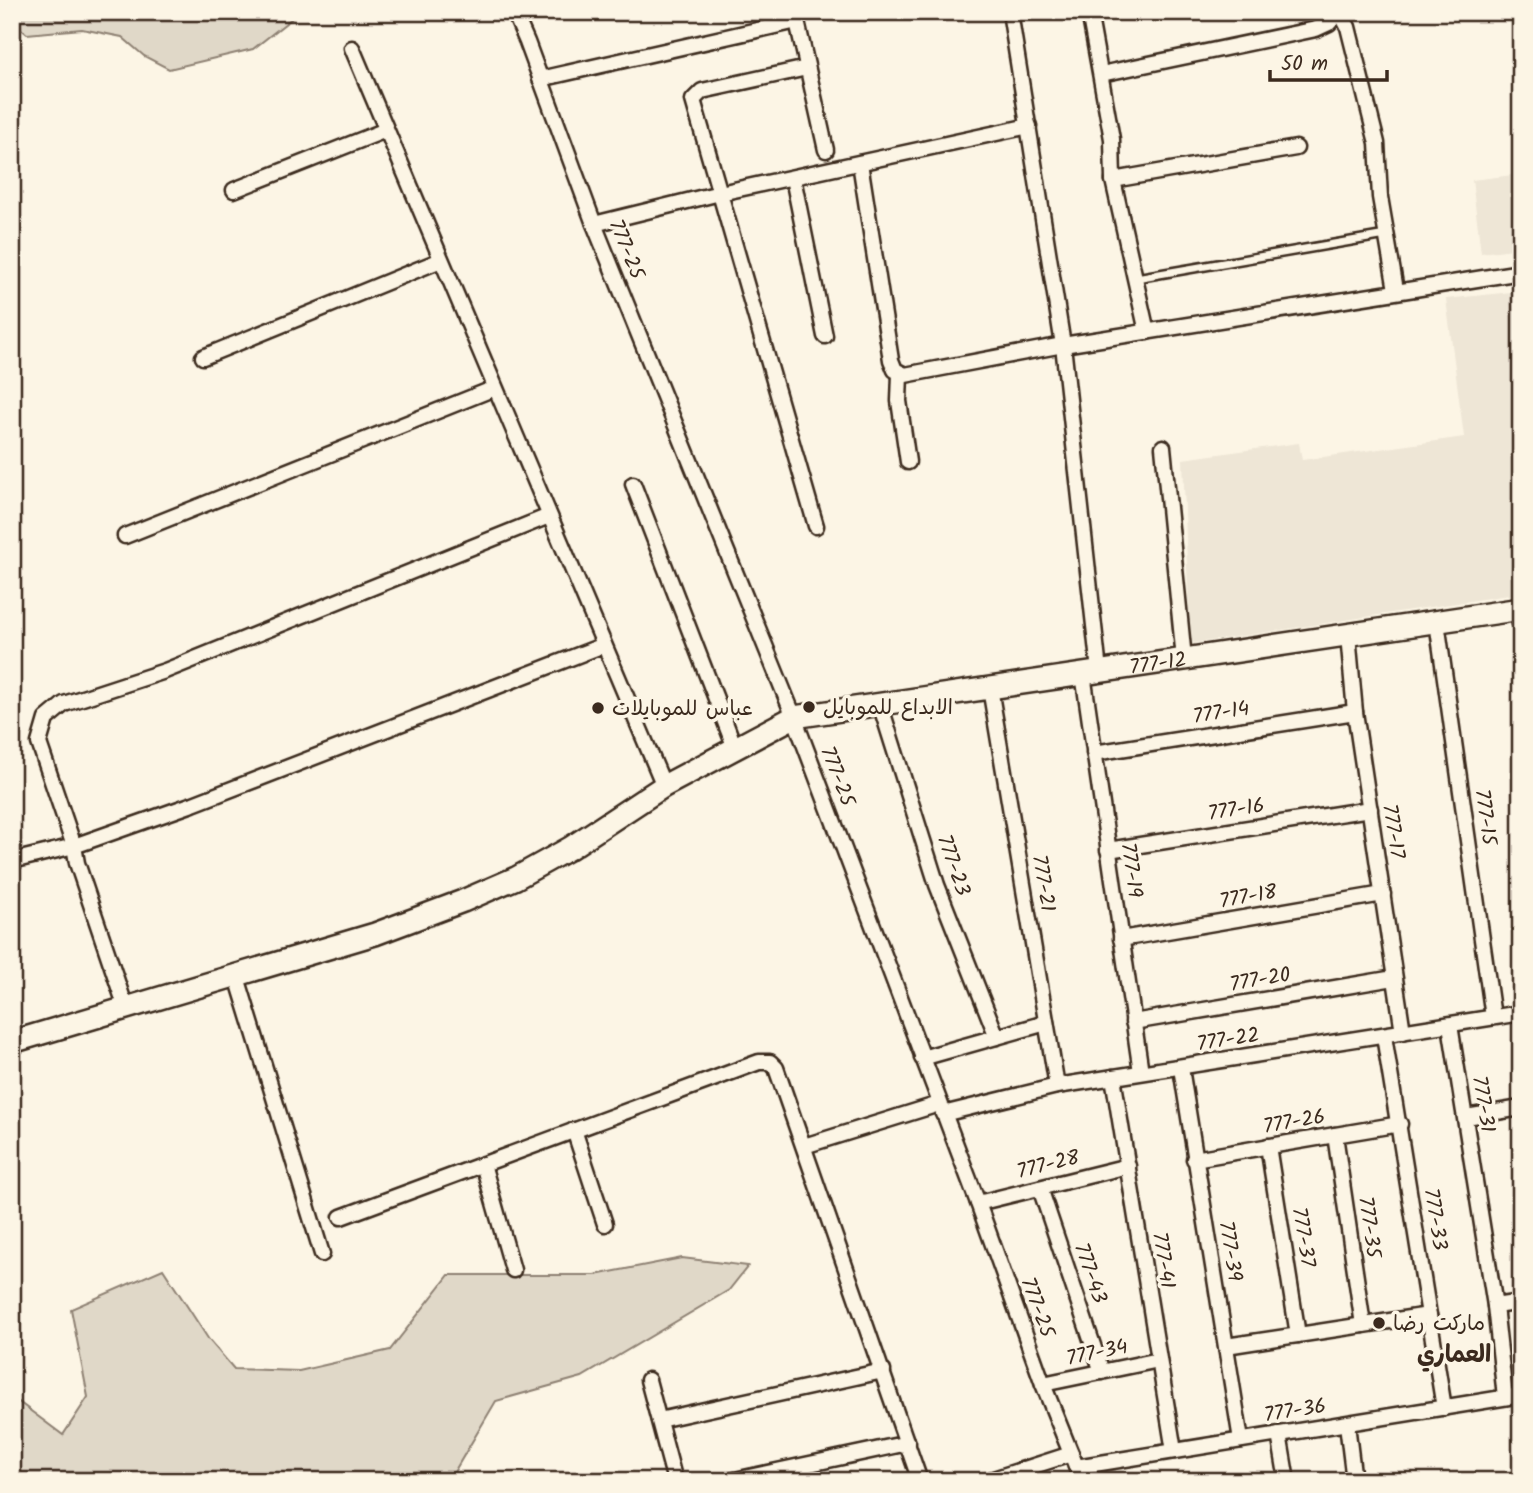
<svg xmlns="http://www.w3.org/2000/svg" width="1533" height="1493" viewBox="0 0 1533 1493" font-family="Kalam,'Playpen Sans Arabic',sans-serif">
<rect width="100%" height="100%" fill="#fcf5e5"/>
<filter id="ink" filterUnits="userSpaceOnUse"><feTurbulence type="fractalNoise" baseFrequency=".0143" numOctaves="2"/><feDisplacementMap in="SourceGraphic" scale="14" xChannelSelector="R" yChannelSelector="G"/><feConvolveMatrix kernelMatrix="1 2 1 2 8 2 1 2 1" color-interpolation-filters="sRGB"/></filter>
<g filter="url(#ink)">
<g fill="#eee6d6">
<polygon points="1521,174 1521,248 1481,253 1472,180"/>
<polygon points="1521,291 1521,593 1190,644 1183,459 1299,443 1302,460 1464,437 1446,299"/>
</g>
<g fill="#e0d8c8" stroke="#8e8173" stroke-width="2">
<polygon points="12,12 300,12 253,49 169,69 144,56 122,37 82,29 27,34 12,21"/>
<polygon points="682,1258 748,1266 729,1290 582,1377 496,1401 453,1474 455,1481 12,1479 12,1397 63,1435 88,1397 71,1309 163,1269 209,1340 234,1369 299,1371 390,1350 449,1275 595,1275"/>
</g>
<g fill="none" stroke-linecap="round" stroke-linejoin="round">
<defs>
<polyline id="lane" points="1136,278 1386,235"/>
<g id="street">
<polyline points="514,12 527,42 594,224 794,717 978,1203 1043,1384 1082,1481"/>
<polyline points="795,12 826,150"/>
<polyline points="1010,12 1063,345 1099,671"/>
<polyline points="1089,12 1112,139 1113,180 1147,332"/>
<polyline points="1340,12 1348,27 1377,143 1380,197 1396,290"/>
<polyline points="352,48 664,786"/>
<polyline points="807,68 702,91 693,100 816,526"/>
<polyline points="1101,74 1316,29 1329,23 1339,12"/>
<polyline points="540,79 797,21"/>
<polyline points="860,163 891,360 895,370 905,375 1063,345 1521,272"/>
<polyline points="793,178 825,336"/>
<polyline points="1113,180 1296,148"/>
<polyline points="234,190 386,130"/>
<polyline points="594,224 720,193 1029,126"/>
<polyline points="203,357 441,260"/>
<polyline points="900,374 899,401 908,462"/>
<polyline points="1163,447 1184,659"/>
<polyline points="633,484 735,748"/>
<polyline points="125,536 495,388"/>
<polyline points="1518,610 1521,629"/>
<polyline points="1437,622 1493,1017"/>
<polyline points="1348,635 1355,712 1403,1032"/>
<polyline points="1083,674 1141,1072"/>
<polyline points="990,688 1057,1086"/>
<polyline points="880,704 937,885 997,1037"/>
<polyline points="1094,753 1355,712"/>
<polyline points="1108,850 1370,809"/>
<polyline points="12,861 74,846 39,743 46,719 64,704 165,671 549,516"/>
<polyline points="1121,939 1383,894"/>
<polyline points="237,977 322,1254"/>
<polyline points="126,1008 77,863 74,846 193,804 604,645"/>
<polyline points="1133,1022 1394,978"/>
<polyline points="1450,1025 1495,1306 1505,1397"/>
<polyline points="1384,1036 1444,1408"/>
<polyline points="922,1058 1046,1023"/>
<polyline points="1181,1068 1241,1440"/>
<polyline points="1113,1077 1174,1451"/>
<polyline points="943,1114 1057,1086 1521,1013"/>
<polyline points="1466,1117 1521,1108"/>
<polyline points="574,1130 605,1224"/>
<polyline points="1335,1135 1363,1325"/>
<polyline points="804,1146 939,1104"/>
<polyline points="1268,1146 1298,1335"/>
<polyline points="1194,1159 1400,1124"/>
<polyline points="483,1164 513,1270"/>
<polyline points="1040,1188 1102,1372"/>
<polyline points="978,1203 1128,1166"/>
<polyline points="341,1217 759,1062 770,1062 776,1068 920,1481"/>
<polyline points="1495,1306 1521,1302"/>
<polyline points="1226,1346 1429,1315"/>
<polyline points="648,1380 675,1481"/>
<polyline points="1043,1384 1159,1360"/>
<polyline points="659,1420 883,1371"/>
<polyline points="1347,1424 1354,1481"/>
<polyline points="1279,1434 1287,1481"/>
<polyline points="1076,1467 1521,1395"/>
<polyline points="730,1481 908,1443"/>
<polyline points="987,1481 1071,1454"/>
</g>
<g id="secondary">
<path id="s1" d="M12,1042L375,934L463,901L516,878L570,848L664,786L794,717L1521,609"/>
</g>
</defs>
<use href="#lane" stroke="#3b2a1e" stroke-width="12"/>
<use href="#street" stroke="#3b2a1e" stroke-width="19"/>
<use href="#secondary" stroke="#3b2a1e" stroke-width="26"/>
<use href="#lane" stroke="#fcf5e5" stroke-width="7"/>
<use href="#street" stroke="#fcf5e5" stroke-width="14"/>
<use href="#secondary" stroke="#fcf5e5" stroke-width="21"/>
</g>
</g>
<g fill="#3b2a1e" stroke="#fcf5e5" stroke-width="2.5">
<circle cx="809" cy="707" r="7"/>
<circle cx="598" cy="708" r="7"/>
<circle cx="1379" cy="1323" r="7"/>
</g>
<g text-anchor="middle" stroke-width="7" stroke-linejoin="round" paint-order="stroke">
<g font-size="21" fill="#3b2a1e" stroke="#fcf5e5">
<text transform="translate(627 249) rotate(68)" y="7">777-25</text>
<text dy="7" stroke="none"><textPath href="#s1" startOffset="1220">777-12</textPath></text>
<text transform="translate(1221 712) rotate(-9)" y="7">777-14</text>
<text transform="translate(838 776) rotate(69)" y="7">777-25</text>
<text transform="translate(1236 809) rotate(-9)" y="7">777-16</text>
<text transform="translate(1486 817) rotate(82)" y="7">777-15</text>
<text transform="translate(1394 831) rotate(81)" y="7">777-17</text>
<text transform="translate(954 865) rotate(71)" y="7">777-23</text>
<text transform="translate(1132 870) rotate(82)" y="7">777-19</text>
<text transform="translate(1044 883) rotate(81)" y="7">777-21</text>
<text transform="translate(1248 896) rotate(-10)" y="7">777-18</text>
<text transform="translate(1260 979) rotate(-10)" y="7">777-20</text>
<text transform="translate(1228 1039) rotate(-9)" y="7">777-22</text>
<text transform="translate(1484 1104) rotate(81)" y="7">777-31</text>
<text transform="translate(1294 1121) rotate(-10)" y="7">777-26</text>
<text transform="translate(1048 1164) rotate(-14)" y="7">777-28</text>
<text transform="translate(1436 1219) rotate(81)" y="7">777-33</text>
<text transform="translate(1370 1227) rotate(82)" y="7">777-35</text>
<text transform="translate(1304 1237) rotate(81)" y="7">777-37</text>
<text transform="translate(1231 1251) rotate(81)" y="7">777-39</text>
<text transform="translate(1164 1260) rotate(81)" y="7">777-41</text>
<text transform="translate(1091 1273) rotate(71)" y="7">777-43</text>
<text transform="translate(1038 1307) rotate(70)" y="7">777-25</text>
<text transform="translate(1097 1352) rotate(-12)" y="7">777-34</text>
<text transform="translate(1295 1410) rotate(-9)" y="7">777-36</text>
</g>
<g font-size="21" fill="#3b2a1e" stroke="#fcf5e5" text-anchor="start">
<text x="823" y="714">الابداع للموبايل</text>
<text x="612" y="715">عباس للموبايلات</text>
<text x="1393" y="1330">ماركت رضا</text>
</g>
<g font-size="24" font-weight="bold" fill="#3b2a1e" stroke="#fcf5e5">
<text x="1454" y="1362">العماري</text>
</g>
</g>
<rect width="1533" height="1493" fill="none" stroke="#fcf5e5" stroke-width="42"/>
<rect x="21" y="21" width="1491" height="1451" fill="none" stroke="#3b2a1e" stroke-width="2.5" filter="url(#ink)"/>
<path d="M1270 70v10h117v-10" fill="none" stroke="#3b2a1e" stroke-width="3.5"/>
<text x="1281" y="70" font-size="21" fill="#3b2a1e" stroke="#fcf5e5" stroke-width="5" paint-order="stroke">50 m</text>
</svg>
